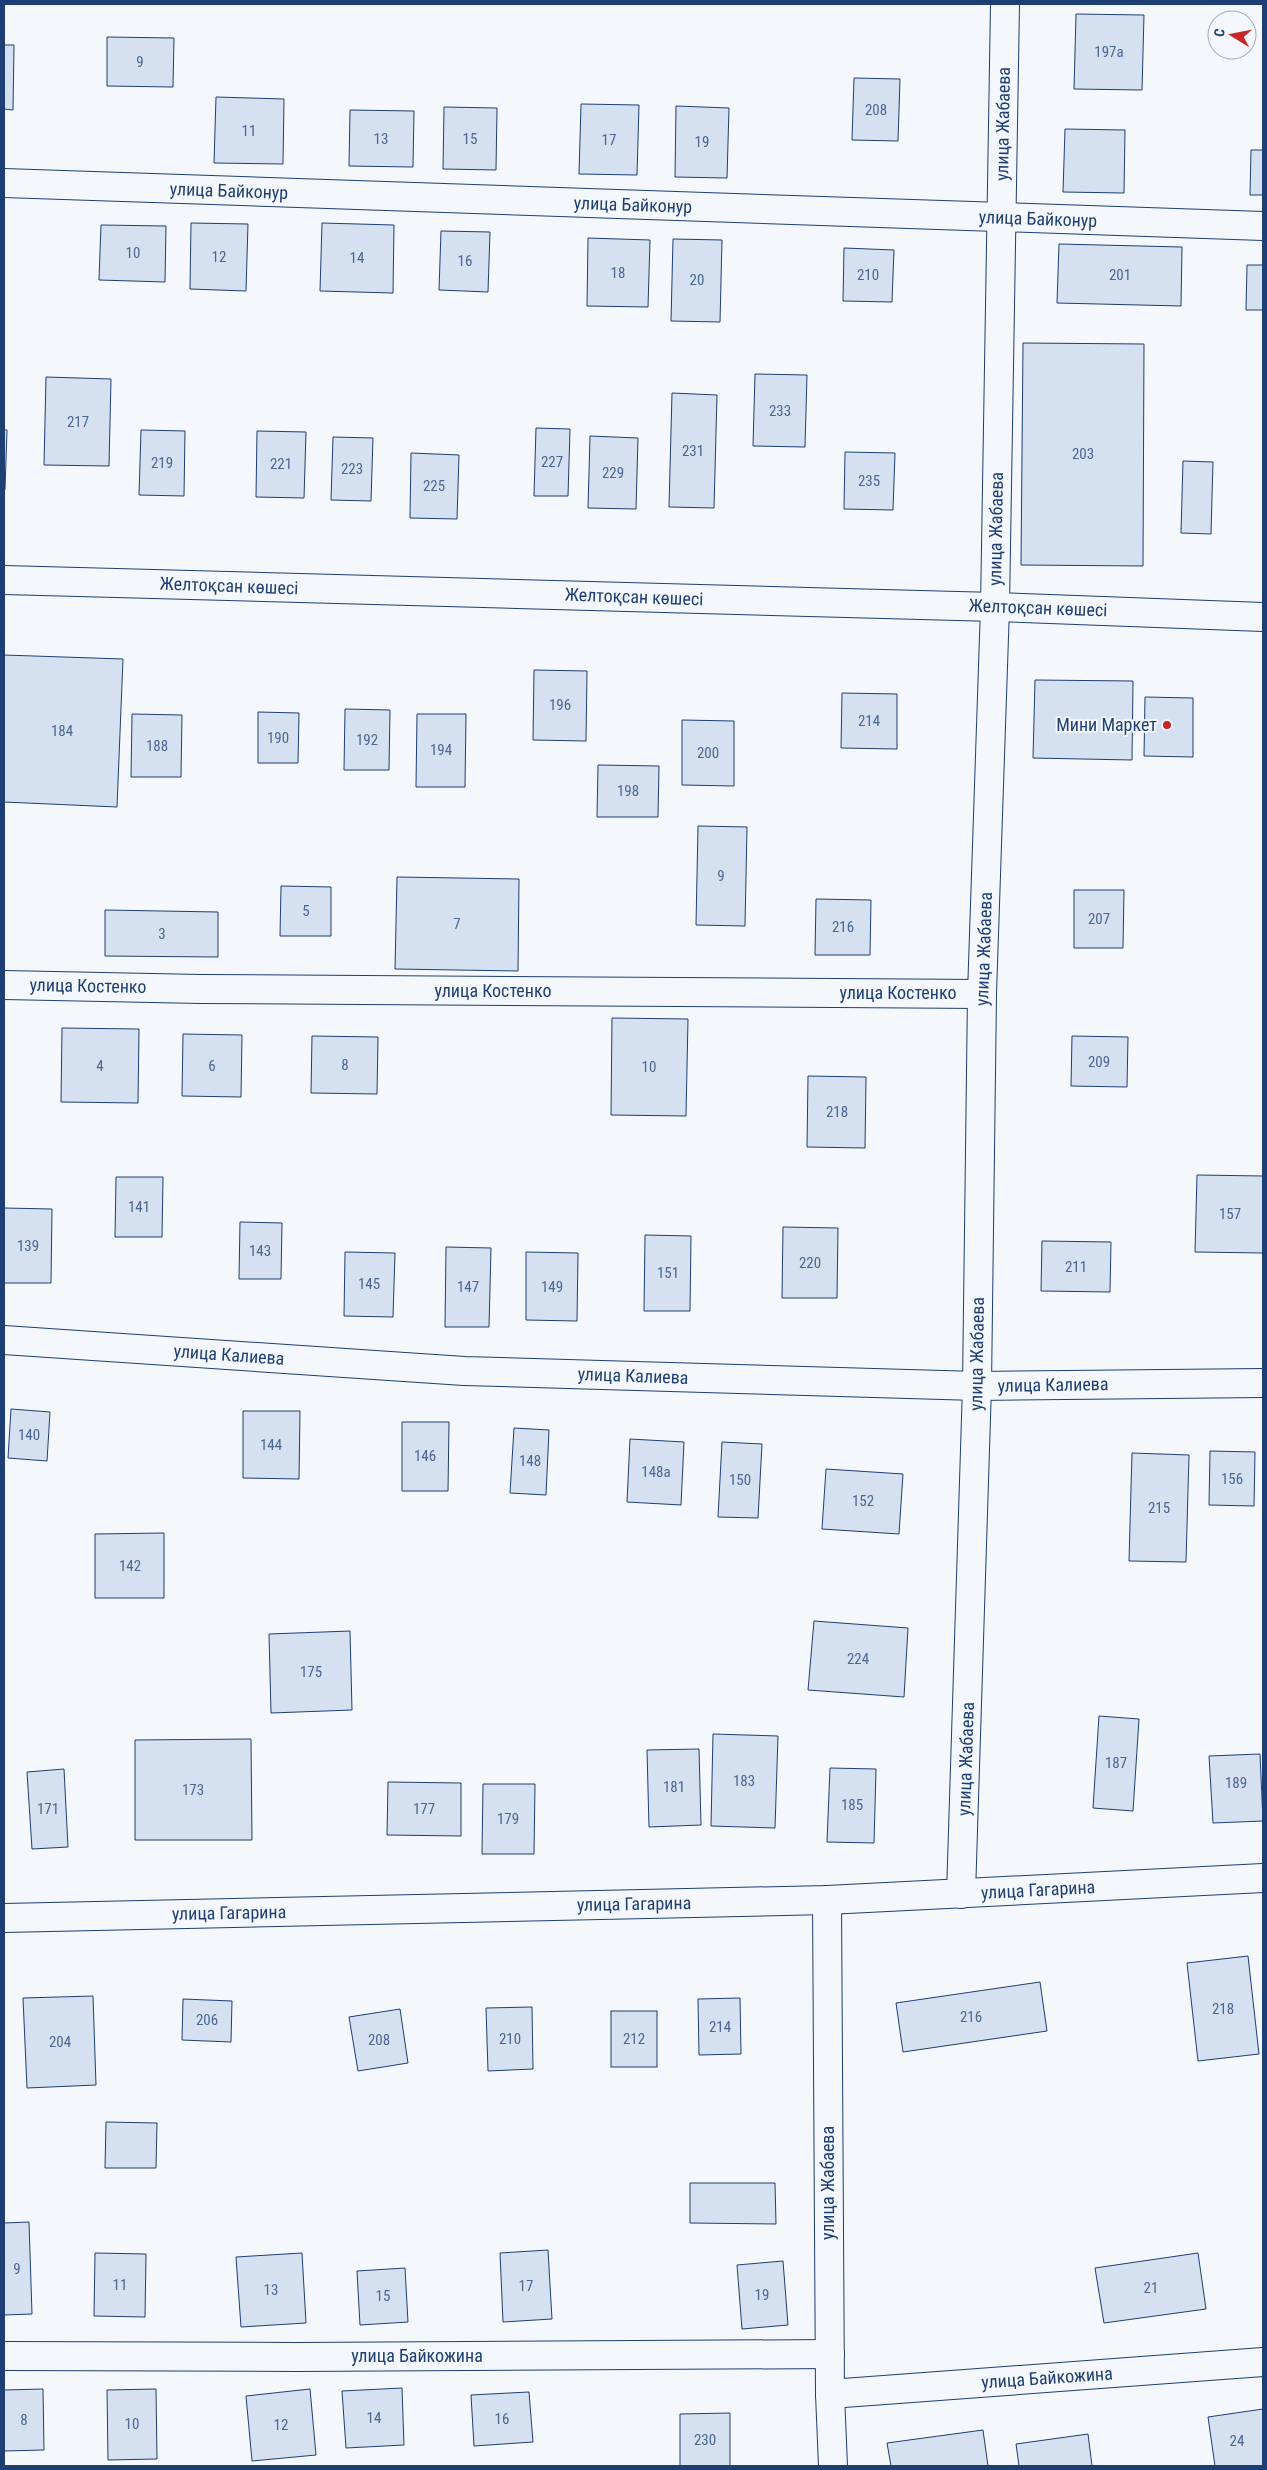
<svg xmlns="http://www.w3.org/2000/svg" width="1267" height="2470" viewBox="0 0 1267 2470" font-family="'Roboto Condensed',sans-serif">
<rect width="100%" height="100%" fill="#f4f7fb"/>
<g fill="#d5e0f0" stroke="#1d3f73">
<polygon points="1076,14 1144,15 1142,90 1074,89"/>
<polygon points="107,37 174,38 173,87 107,86"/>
<polygon points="4,45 14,45 13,110 4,109"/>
<polygon points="854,78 900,79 898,141 852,140"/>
<polygon points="216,97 284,99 283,164 214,163"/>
<polygon points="581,104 639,105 637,175 579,174"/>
<polygon points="676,106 729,108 727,178 675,177"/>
<polygon points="444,107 497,108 496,170 443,169"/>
<polygon points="350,110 414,111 413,167 349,166"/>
<polygon points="1065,129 1125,130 1124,193 1063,192"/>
<polygon points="1251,150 1263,150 1263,195 1250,195"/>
<polygon points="191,223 248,224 246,291 190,289"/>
<polygon points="322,223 394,225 393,293 320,291"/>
<polygon points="101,225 166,226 165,282 99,280"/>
<polygon points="441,231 490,232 488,292 439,290"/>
<polygon points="588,238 650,240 648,307 587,306"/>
<polygon points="673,239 722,240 720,322 671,321"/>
<polygon points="1059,244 1182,247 1181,306 1057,303"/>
<polygon points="844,248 894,250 892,302 843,301"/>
<polygon points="1247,265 1263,265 1263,310 1246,310"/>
<polygon points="1023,343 1144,344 1143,566 1021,565"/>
<polygon points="755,374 807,375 805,447 753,446"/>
<polygon points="46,377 111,379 109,466 44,465"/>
<polygon points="672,393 717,395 714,508 669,507"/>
<polygon points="536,428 570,429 568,496 534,496"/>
<polygon points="4,430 7,430 5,490 4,490"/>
<polygon points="141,430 185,431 184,496 139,495"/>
<polygon points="257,431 306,432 304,498 256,497"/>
<polygon points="590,436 638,438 636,509 588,508"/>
<polygon points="333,437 373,438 371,501 331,500"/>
<polygon points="845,452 895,453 893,510 844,509"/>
<polygon points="411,453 459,455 457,519 410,518"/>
<polygon points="1183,461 1213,462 1211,534 1181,533"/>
<polygon points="4,655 123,659 117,807 4,802"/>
<polygon points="534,670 587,671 586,741 533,740"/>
<polygon points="1035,680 1133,681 1132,760 1033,758"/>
<polygon points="842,693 897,694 897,749 841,748"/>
<polygon points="1145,697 1193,698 1193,757 1144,756"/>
<polygon points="345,709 390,710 389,770 344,770"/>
<polygon points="258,712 299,713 298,763 258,763"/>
<polygon points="132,714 182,715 181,777 131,777"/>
<polygon points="417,714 466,714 465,787 416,787"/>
<polygon points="682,720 734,721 734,786 682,785"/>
<polygon points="598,765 659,766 658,817 597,817"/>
<polygon points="698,826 747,827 745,926 696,925"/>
<polygon points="397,877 519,879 518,971 395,969"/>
<polygon points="281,886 331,887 331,936 280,936"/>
<polygon points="1074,890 1124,890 1123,948 1074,948"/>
<polygon points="816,899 871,900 870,955 815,955"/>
<polygon points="105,910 218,912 218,957 105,956"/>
<polygon points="612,1018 688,1019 686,1116 611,1115"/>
<polygon points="62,1028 139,1029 138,1103 61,1102"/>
<polygon points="183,1034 242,1035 241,1097 182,1096"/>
<polygon points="312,1036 378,1037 377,1094 311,1093"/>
<polygon points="1072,1036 1128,1037 1127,1087 1071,1086"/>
<polygon points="808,1076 866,1077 865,1148 807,1147"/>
<polygon points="1197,1175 1263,1176 1263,1253 1195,1252"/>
<polygon points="116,1177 163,1177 162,1237 115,1237"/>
<polygon points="4,1208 52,1209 51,1283 4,1283"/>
<polygon points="240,1222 282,1223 281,1279 239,1279"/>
<polygon points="783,1227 838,1228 837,1298 782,1298"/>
<polygon points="645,1235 691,1236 690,1311 644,1311"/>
<polygon points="1042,1241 1111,1242 1110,1292 1041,1291"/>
<polygon points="446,1247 491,1248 489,1327 445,1327"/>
<polygon points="345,1252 395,1253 393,1317 344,1316"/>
<polygon points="526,1252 578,1253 577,1321 526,1320"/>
<polygon points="11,1409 50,1412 47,1461 8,1458"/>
<polygon points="243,1411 300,1411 299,1479 243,1478"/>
<polygon points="402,1422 449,1422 448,1491 402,1491"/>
<polygon points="514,1428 549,1430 546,1495 510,1493"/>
<polygon points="630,1439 684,1442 681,1505 627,1502"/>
<polygon points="722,1442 762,1444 758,1518 718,1517"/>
<polygon points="1210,1451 1255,1452 1254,1506 1209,1505"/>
<polygon points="1132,1453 1189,1455 1186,1562 1129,1561"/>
<polygon points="826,1469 903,1474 899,1534 822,1529"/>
<polygon points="164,1533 164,1598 95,1598 95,1534"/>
<polygon points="814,1621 908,1628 904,1697 808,1690"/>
<polygon points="350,1631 352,1710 271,1713 269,1634"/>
<polygon points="1099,1716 1139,1719 1133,1811 1093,1808"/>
<polygon points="713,1734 778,1736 775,1828 711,1826"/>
<polygon points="251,1739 252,1840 135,1840 135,1740"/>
<polygon points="699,1749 701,1825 649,1827 647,1750"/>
<polygon points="1260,1754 1263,1821 1213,1823 1209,1756"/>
<polygon points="830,1768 876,1769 874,1843 827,1842"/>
<polygon points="64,1769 68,1847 32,1849 27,1772"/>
<polygon points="388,1782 461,1783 461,1836 387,1835"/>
<polygon points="483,1784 535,1784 534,1854 482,1854"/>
<polygon points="1248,1956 1259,2054 1198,2061 1187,1963"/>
<polygon points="1040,1982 1047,2031 903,2052 896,2003"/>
<polygon points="93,1996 96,2085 27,2088 23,1998"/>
<polygon points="740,1998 741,2054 699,2055 698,1999"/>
<polygon points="183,1999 232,2001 231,2042 182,2040"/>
<polygon points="532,2007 533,2069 488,2071 486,2008"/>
<polygon points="400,2009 408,2063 358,2071 349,2017"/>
<rect x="611" y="2011" width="46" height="56"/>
<polygon points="106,2122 157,2123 156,2168 105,2168"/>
<polygon points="690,2183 775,2183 776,2224 690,2223"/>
<polygon points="29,2222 32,2314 4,2315 4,2223"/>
<polygon points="548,2250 552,2319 503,2322 500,2253"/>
<polygon points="95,2253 146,2254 145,2317 94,2316"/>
<polygon points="302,2253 306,2323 241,2327 236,2257"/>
<polygon points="1198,2253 1206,2309 1104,2323 1095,2268"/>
<polygon points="783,2261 788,2325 742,2329 737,2265"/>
<polygon points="405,2268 408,2322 360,2325 357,2271"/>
<polygon points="402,2388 404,2445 346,2448 342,2391"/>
<polygon points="43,2389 44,2450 4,2451 4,2390"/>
<polygon points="156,2389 157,2459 108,2460 107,2390"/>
<polygon points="310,2389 316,2455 252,2461 246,2396"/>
<polygon points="529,2392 533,2442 474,2446 471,2395"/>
<polygon points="1263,2409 1263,2466 1215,2466 1208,2417"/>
<polygon points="730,2413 730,2466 680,2466 680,2414"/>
<polygon points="983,2430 988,2466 891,2466 887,2443"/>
<polygon points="1088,2434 1092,2466 1019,2466 1016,2444"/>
</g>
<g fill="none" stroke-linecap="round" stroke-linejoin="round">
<defs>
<g id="minor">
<polyline points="4,183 1263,226"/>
<polyline points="4,985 201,989 982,994"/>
<polyline points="4,1340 464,1371 977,1386 1263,1383"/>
<polyline points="961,1894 977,1386 982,994 995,607"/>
<polyline points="827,1900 830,2394 833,2466"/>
<polyline points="4,1918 827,1900 1263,1878"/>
<polyline points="4,2356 297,2357 830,2354"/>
<polyline points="830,2394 1263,2362"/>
</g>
<polyline id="tertiary" points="995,607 1005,4"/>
<polyline id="secondary" points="4,580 995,607 1263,617"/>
</defs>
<use href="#minor" stroke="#1d3f73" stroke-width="30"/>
<use href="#tertiary" stroke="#1d3f73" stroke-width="30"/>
<use href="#secondary" stroke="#1d3f73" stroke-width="30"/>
<use href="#minor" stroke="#f4f7fb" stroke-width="28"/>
<use href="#tertiary" stroke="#f4f7fb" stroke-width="28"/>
<use href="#secondary" stroke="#f4f7fb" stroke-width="28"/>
</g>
<circle fill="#c62828" stroke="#f4f7fb" stroke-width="2" cx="1167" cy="725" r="5"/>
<g text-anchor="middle" stroke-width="4" stroke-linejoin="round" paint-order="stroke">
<g font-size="15" fill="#4b6792">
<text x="1109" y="57">197а</text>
<text x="140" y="67">9</text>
<text x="876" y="115">208</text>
<text x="249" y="136">11</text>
<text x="381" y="144">13</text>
<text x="470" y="144">15</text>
<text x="609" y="145">17</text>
<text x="702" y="147">19</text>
<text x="133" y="258">10</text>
<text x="219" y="262">12</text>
<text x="357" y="263">14</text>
<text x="465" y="266">16</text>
<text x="618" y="278">18</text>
<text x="868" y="280">210</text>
<text x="1120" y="280">201</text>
<text x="697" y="285">20</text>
<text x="780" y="416">233</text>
<text x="78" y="427">217</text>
<text x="693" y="456">231</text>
<text x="1083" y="459">203</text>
<text x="552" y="467">227</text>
<text x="162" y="468">219</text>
<text x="281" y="469">221</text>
<text x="352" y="474">223</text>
<text x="613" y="478">229</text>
<text x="869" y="486">235</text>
<text x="434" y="491">225</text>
<text x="560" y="710">196</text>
<text x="869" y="726">214</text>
<text x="62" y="736">184</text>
<text x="278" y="743">190</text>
<text x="367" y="745">192</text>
<text x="157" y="751">188</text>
<text x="441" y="755">194</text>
<text x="708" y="758">200</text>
<text x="628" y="796">198</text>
<text x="721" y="881">9</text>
<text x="306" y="916">5</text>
<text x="1099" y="924">207</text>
<text x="457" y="929">7</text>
<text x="843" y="932">216</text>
<text x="162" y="939">3</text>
<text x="1099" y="1067">209</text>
<text x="345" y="1070">8</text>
<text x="100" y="1071">4</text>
<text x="212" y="1071">6</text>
<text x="649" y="1072">10</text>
<text x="837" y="1117">218</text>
<text x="139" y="1212">141</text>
<text x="1230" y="1219">157</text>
<text x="28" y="1251">139</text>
<text x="260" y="1256">143</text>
<text x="810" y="1268">220</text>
<text x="1076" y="1272">211</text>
<text x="668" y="1278">151</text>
<text x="369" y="1289">145</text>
<text x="468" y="1292">147</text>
<text x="552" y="1292">149</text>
<text x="29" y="1440">140</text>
<text x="271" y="1450">144</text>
<text x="425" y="1461">146</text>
<text x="530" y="1466">148</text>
<text x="656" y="1477">148а</text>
<text x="1232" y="1484">156</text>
<text x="740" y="1485">150</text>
<text x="863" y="1506">152</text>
<text x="1159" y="1513">215</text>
<text x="130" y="1571">142</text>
<text x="858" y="1664">224</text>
<text x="311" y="1677">175</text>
<text x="1116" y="1768">187</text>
<text x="744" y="1786">183</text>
<text x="1236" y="1788">189</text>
<text x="674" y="1792">181</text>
<text x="193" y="1795">173</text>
<text x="852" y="1810">185</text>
<text x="48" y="1814">171</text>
<text x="424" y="1814">177</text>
<text x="508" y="1824">179</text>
<text x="1223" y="2014">218</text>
<text x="971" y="2022">216</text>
<text x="207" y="2025">206</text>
<text x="720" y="2032">214</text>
<text x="510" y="2044">210</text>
<text x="634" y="2044">212</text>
<text x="379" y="2045">208</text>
<text x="60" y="2047">204</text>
<text x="17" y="2274">9</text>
<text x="120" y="2290">11</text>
<text x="526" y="2291">17</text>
<text x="1151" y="2293">21</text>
<text x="271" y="2295">13</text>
<text x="762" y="2300">19</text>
<text x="383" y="2301">15</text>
<text x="374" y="2423">14</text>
<text x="502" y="2424">16</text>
<text x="24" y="2425">8</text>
<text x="132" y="2429">10</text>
<text x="281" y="2430">12</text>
<text x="705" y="2445">230</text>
<text x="1237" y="2446">24</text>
</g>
<g font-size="18" fill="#1d3f73" stroke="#f4f7fb">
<text transform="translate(1003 124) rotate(-89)" y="6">улица Жабаева</text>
<text transform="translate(229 191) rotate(2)" y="6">улица Байконур</text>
<text transform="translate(633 205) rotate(2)" y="6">улица Байконур</text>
<text transform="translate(1038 219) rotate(2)" y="6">улица Байконур</text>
<text transform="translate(996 529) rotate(-89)" y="6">улица Жабаева</text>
<text transform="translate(229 586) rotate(2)" y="6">Желтоқсан көшесі</text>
<text transform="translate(634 597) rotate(2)" y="6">Желтоқсан көшесі</text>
<text transform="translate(1038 608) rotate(2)" y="6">Желтоқсан көшесі</text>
<text transform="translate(984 949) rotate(-88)" y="6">улица Жабаева</text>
<text transform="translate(88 986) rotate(1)" y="6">улица Костенко</text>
<text x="493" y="997">улица Костенко</text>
<text x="898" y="999">улица Костенко</text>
<text transform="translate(977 1354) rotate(-89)" y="6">улица Жабаева</text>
<text transform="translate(229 1355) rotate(4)" y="6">улица Калиева</text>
<text transform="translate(633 1376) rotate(2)" y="6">улица Калиева</text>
<text transform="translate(1053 1385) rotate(-1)" y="6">улица Калиева</text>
<text transform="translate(966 1759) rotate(-88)" y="6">улица Жабаева</text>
<text transform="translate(1038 1890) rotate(-3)" y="6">улица Гагарина</text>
<text transform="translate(634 1904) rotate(-1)" y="6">улица Гагарина</text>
<text transform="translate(229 1913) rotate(-1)" y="6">улица Гагарина</text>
<text transform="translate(828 2183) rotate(-90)" y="6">улица Жабаева</text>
<text x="417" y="2362">улица Байкожина</text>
<text transform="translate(1047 2378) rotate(-4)" y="6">улица Байкожина</text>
</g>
<g font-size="18" fill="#1d3f73" stroke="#f4f7fb" text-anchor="end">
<text x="1157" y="731">Мини Маркет</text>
</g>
</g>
<rect width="1267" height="2470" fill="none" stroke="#1d3f73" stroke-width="10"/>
<g transform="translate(1232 35) rotate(280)"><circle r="24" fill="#f4f7fb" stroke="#9eadc5"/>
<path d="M0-4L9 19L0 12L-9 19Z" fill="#c62828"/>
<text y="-8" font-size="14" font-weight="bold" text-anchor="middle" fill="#1d3f73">С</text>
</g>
</svg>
